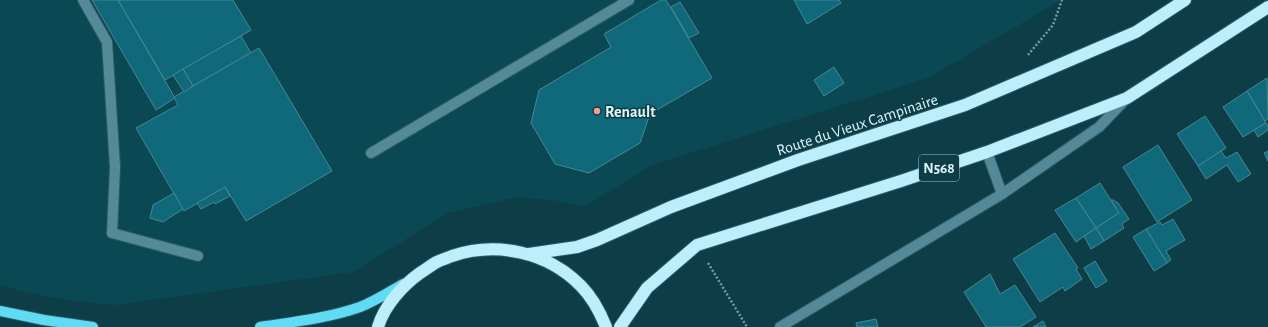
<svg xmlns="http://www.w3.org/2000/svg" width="1268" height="327" viewBox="0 0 1268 327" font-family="'Alegreya Sans',sans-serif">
<rect width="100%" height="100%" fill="#0d3e48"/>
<polygon fill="#0a4954" points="0,0 1061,0 928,78 652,165 584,207 553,200 516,197 448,213 353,272 114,305 68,300 24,292 0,285"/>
<g fill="#0f697a" stroke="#4a8694">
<polygon points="92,0 118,0 175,98 156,110"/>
<polygon points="118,0 233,0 251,30 165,80"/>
<polygon points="661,0 666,0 712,78 650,114 640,143 589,173 555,164 531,123 539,90 611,47 604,34"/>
<polygon points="794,0 839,0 841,3 807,24"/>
<polygon points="680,2 699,33 689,38 671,7"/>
<polygon points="241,36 251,53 193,86 183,69"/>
<polygon points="259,48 332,171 246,221 225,187 184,211 136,128 178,105 174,97"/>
<polygon points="834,67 844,83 824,96 814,80"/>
<polygon points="183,69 193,86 184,92 173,75"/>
<polygon points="1267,78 1268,119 1265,121 1247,91"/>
<polygon points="1247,91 1266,123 1243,137 1223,107"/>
<polygon points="1205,116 1226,148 1198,166 1177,134"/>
<polygon points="1266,123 1268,126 1268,130 1258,137 1254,130"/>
<polygon points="1158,145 1192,200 1157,222 1123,167"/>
<polygon points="1221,151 1226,158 1237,152 1251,174 1238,182 1227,165 1206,179 1198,166"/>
<polygon points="1268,151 1268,161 1264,153"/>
<polygon points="1100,183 1119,213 1096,228 1076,198"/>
<polygon points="225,187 230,196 215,204 214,202 201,209 197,203"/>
<polygon points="174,193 183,209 163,222 150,218 153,205"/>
<polygon points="1076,198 1096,228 1076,242 1055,210"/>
<polygon points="1111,200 1113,200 1118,203 1129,219 1122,224 1124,228 1104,241 1096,228 1119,213"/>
<polygon points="1173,219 1185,240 1166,251 1171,260 1167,263 1146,229 1160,222 1162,225"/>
<polygon points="1096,228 1104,241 1091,249 1084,236"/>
<polygon points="1146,229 1167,263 1154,271 1133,237"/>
<polygon points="1055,233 1078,268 1076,269 1082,279 1065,291 1063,287 1040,302 1013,259"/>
<polygon points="1095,261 1107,281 1096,288 1084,268"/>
<polygon points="990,274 1000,294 1015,285 1036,317 1020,327 986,327 964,292"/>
<polygon points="876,319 878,327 857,327 856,323"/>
<polygon points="1043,321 1046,327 1033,327"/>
</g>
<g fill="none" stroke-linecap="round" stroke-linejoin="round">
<defs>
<g id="minor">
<polyline points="83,0 107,42 115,167 112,233 198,256"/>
<polyline points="987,152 1002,194 1099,127 1126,99"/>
<polyline points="371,153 629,0"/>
<polyline points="780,327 1002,194"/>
</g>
<g id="major">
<polyline points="0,311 44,320 93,327"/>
<path d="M260,327C293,322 329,318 360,307C375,301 389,292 403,284"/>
</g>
<g id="highway">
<polyline points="529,254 577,247 597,240 671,207 798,160 965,105 1136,32 1185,0"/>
<path d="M378,327C384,306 403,285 420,273C425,270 430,266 435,263C440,260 447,258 452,256C497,241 548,252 581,286C592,297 600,312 606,327"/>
<polyline points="620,327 647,288 697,245 901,181 987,152 1127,98 1268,7"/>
</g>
</defs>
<use href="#minor" stroke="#2e5b65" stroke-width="12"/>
<use href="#major" stroke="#2e5b65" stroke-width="12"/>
<use href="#highway" stroke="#2e5b65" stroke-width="14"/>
<g stroke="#769aa2" stroke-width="2.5" stroke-dasharray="2 2" stroke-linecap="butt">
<polyline points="1028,55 1053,25 1062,0"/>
<polyline points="708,263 747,327"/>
</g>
<use href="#minor" stroke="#548a97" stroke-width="10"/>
<use href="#major" stroke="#60dbf6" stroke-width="10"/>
<use href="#highway" stroke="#bceffb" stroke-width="12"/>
</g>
<circle fill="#f49e89" stroke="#0d3e48" stroke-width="1.5" cx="597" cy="111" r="4"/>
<g text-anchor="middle" stroke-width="3" stroke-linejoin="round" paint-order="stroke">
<rect fill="#0d3e48" stroke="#9fbfc6" stroke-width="1" x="919" y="155" width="40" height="26" rx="3"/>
<g font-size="15" font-weight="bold" fill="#def6fc">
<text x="939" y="173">N568</text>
</g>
<g font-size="16" font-weight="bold" fill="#def6fc" stroke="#0d3e48" text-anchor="start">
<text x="605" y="117">Renault</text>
</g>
<g font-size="16" fill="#def6fc" stroke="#0d3e48">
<text transform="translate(857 124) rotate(-18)" y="6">Route du Vieux Campinaire</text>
</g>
</g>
</svg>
